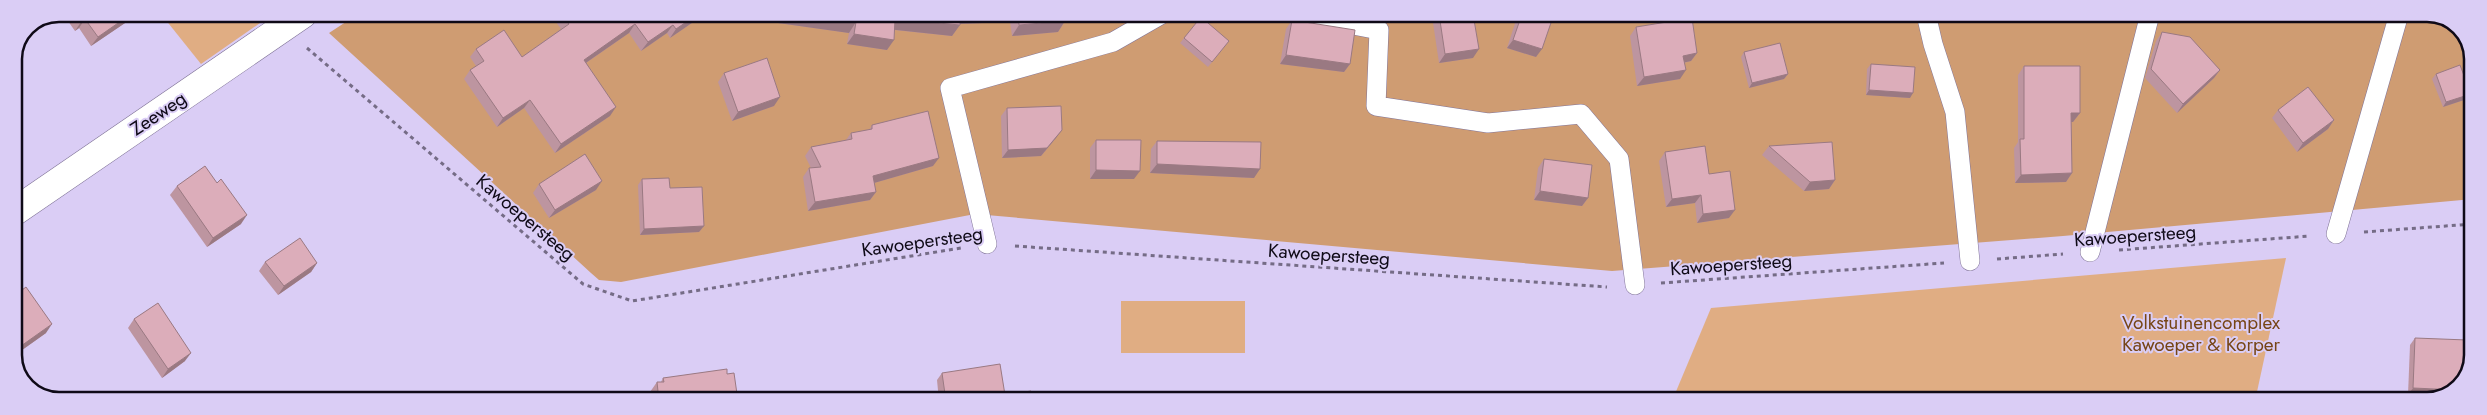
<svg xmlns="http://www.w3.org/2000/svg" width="2487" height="415" viewBox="0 0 2487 415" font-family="Jost,sans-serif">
<rect width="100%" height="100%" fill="#dacdf5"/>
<g fill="#e0ad83">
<polygon points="161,14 273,14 201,64"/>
<polygon points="2286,258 2255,401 1672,401 1711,308"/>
<rect x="1121" y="301" width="124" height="52"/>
</g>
<polygon fill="#cf9c72" points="358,14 2434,14 2460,27 2473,54 2473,199 2063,236 1612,271 975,214 621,282 599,280 591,273 329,33"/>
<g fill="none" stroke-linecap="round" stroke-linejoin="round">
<defs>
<g id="lane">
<polyline points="1296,14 1379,30 1376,106 1488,123 1581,114 1619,159 1635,285"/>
<polyline points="1926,14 1933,44 1955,112 1970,261"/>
<polyline points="2336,234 2399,14"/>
<polyline points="987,244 950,88 1113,42 1162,14"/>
<polyline points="2090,252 2150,14"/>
</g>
<polyline id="street" points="14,212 303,14"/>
</defs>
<use href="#lane" stroke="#807498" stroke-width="20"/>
<use href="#street" stroke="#807498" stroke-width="29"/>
<g stroke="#756c86" stroke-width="3" stroke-dasharray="4 4" stroke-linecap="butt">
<polyline points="307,48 583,284 632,301 961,248"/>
<polyline points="2364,232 2473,224"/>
<polyline points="1015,246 1607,287"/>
<polyline points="2119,250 2310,236"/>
<polyline points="1997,259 2063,254"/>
<polyline points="1661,283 1944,263"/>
</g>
<use href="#lane" stroke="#fff" stroke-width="19"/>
<use href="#street" stroke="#fff" stroke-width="28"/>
</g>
<g fill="#bd95a0">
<polygon points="63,14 131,14 125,23 91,46 79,28 75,31"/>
<polygon points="550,14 705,14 670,38 667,33 641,51 629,33 586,63 610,116 555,153 524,108 497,127 464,79 470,70 476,66 470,57 476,49 522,57 561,29"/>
<polygon points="772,14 1065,14 1065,21 1058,32 1012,36 1010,22 960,24 952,36 894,30 887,50 847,44 849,33 771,22"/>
<polygon points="1433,14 1473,14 1473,58 1439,63 1432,16"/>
<polygon points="1518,14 1554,14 1536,57 1507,48"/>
<polygon points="1292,20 1350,64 1344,72 1280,64 1286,29"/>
<polygon points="1636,27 1697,53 1691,61 1684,63 1680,79 1637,86 1630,36"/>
<polygon points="2162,32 2220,70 2214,78 2177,113 2145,78 2156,41"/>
<polygon points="1184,38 1229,41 1208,67 1180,43"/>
<polygon points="1744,52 1788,74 1784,79 1749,88 1741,57"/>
<polygon points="1871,64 1910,98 1866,95 1867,69"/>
<polygon points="2024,66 2080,113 2073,122 2071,122 2072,173 2066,182 2015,183 2014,148 2018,142 2018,75"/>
<polygon points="724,73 774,106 732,121 718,82"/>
<polygon points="2436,74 2467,99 2443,107 2432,79"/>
<polygon points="1007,108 1056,138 1041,156 1002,158 1001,116"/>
<polygon points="2278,110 2334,120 2328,129 2297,152 2272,118"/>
<polygon points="872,125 933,166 874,183 876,192 870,200 808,211 803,177 809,168 811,168 805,156 811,147 846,140 851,133 869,130"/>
<polygon points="1096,140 1134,179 1090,179 1090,148"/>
<polygon points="1157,141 1254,178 1150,173 1151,149"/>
<polygon points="1769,146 1835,180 1829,189 1804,191 1762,155"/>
<polygon points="1665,152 1709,174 1729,218 1697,223 1695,203 1666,207 1659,161"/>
<polygon points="1544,159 1588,198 1582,206 1534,200 1538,168"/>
<polygon points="642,179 670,188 704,226 699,232 640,235 638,185"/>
<polygon points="539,184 596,190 549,218 533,193"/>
<polygon points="177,186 241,224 207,247 170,195"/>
<polygon points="265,262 317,263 311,272 278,295 259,271"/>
<polygon points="14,296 46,333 15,355 14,353"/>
<polygon points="134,319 185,361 162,378 128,328"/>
<polygon points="2415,338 2466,375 2408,395 2410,345"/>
<polygon points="942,373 1005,395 1033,401 939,401 937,380"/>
<polygon points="727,374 738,401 651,401 650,392 657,382 661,382 663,378"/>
</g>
<g fill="#9a7982">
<polygon points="131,14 125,23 91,46 98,37"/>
<polygon points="698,14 705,14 670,38 676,29"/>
<polygon points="777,14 795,14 856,22 849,33 771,22"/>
<polygon points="961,14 1016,14 1010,22 953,24"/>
<polygon points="85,19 79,28 75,31 81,22"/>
<polygon points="895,19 960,25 952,36 887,29"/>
<polygon points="1065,21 1058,32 1012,36 1019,25"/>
<polygon points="635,24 629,33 577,69 584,60"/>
<polygon points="673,25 667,33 641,51 648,42"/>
<polygon points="854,34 894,40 887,50 847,44"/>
<polygon points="1513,40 1542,49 1536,57 1507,48"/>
<polygon points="1479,49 1473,58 1439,63 1445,54"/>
<polygon points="1697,53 1691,61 1677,64 1683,56"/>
<polygon points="1286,55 1350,64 1344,72 1280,64"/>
<polygon points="1686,70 1680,79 1637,86 1644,77"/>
<polygon points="2220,70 2214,78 2177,113 2183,104"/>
<polygon points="1788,74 1784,79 1749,88 1752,83"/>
<polygon points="1869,90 1913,93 1910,98 1866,95"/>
<polygon points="2471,94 2467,99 2443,107 2446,102"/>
<polygon points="780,97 774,106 732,121 738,112"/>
<polygon points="530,100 524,108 497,127 503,118"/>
<polygon points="616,107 610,116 555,153 561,144"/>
<polygon points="2071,113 2080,113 2073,122 2065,122"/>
<polygon points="2334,120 2328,129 2297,152 2303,143"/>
<polygon points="1062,130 1056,138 1041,156 1002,158 1008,150"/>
<polygon points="939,158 933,166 867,185 873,176"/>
<polygon points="1157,164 1260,169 1254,178 1150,173"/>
<polygon points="1096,170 1140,171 1134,179 1090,179"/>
<polygon points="2072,173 2066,182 2015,183 2021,175"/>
<polygon points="1835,180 1829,189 1804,191 1810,182"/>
<polygon points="602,181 596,190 549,218 555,210"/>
<polygon points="1540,191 1588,198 1582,206 1534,200"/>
<polygon points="876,192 870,200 808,211 815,202"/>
<polygon points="1701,195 1695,203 1666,207 1672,199"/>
<polygon points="1735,210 1729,218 1697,223 1703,214"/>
<polygon points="247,215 241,224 207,247 213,238"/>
<polygon points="704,226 699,232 640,235 644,229"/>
<polygon points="317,263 311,272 278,295 284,286"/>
<polygon points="52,324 46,333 15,355 21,346"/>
<polygon points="191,353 185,361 162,378 168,369"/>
<polygon points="2413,388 2458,390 2440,397 2408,395"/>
</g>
<g fill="#dcadba" stroke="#9a7982">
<polygon points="75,14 131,14 98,37 85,19 81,22"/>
<polygon points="562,14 698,14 676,29 673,25 648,42 635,24 584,60 616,107 561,144 530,100 503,118 470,70 484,61 476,49 504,30 522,57 569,24"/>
<polygon points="795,14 961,14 960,25 895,19 894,40 854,34 856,22"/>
<polygon points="1018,14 1065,14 1065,21 1019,25"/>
<polygon points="1439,14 1473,14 1479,49 1445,54"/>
<polygon points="1522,14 1554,14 1542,49 1513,40"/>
<polygon points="1201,17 1229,41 1212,62 1184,38"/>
<polygon points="1692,18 1697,53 1683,56 1686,70 1644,77 1636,27"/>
<polygon points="1292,20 1355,30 1350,64 1286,55"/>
<polygon points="2162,32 2190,37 2220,70 2183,104 2151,69"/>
<polygon points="1780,43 1788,74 1752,83 1744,52"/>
<polygon points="767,58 780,97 738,112 724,73"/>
<polygon points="1871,64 1915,67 1913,93 1869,90"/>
<polygon points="2460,65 2471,94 2446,102 2436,74"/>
<polygon points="2024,66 2080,66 2080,113 2071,113 2072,173 2021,175 2020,139 2024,139"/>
<polygon points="2308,87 2334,120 2303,143 2278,110"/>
<polygon points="1061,106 1062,130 1047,148 1008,150 1007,108"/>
<polygon points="928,111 939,158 873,176 876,192 815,202 809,168 821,167 811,147 852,139 851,133 872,129 872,125"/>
<polygon points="1096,140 1141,140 1140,171 1096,170"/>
<polygon points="1157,141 1261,142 1260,169 1157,164"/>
<polygon points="1832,142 1835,180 1810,182 1769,146"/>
<polygon points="1705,146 1709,174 1730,171 1735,210 1703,214 1701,195 1672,199 1665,152"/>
<polygon points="585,154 602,181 555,210 539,184"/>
<polygon points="1544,159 1592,165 1588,198 1540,191"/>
<polygon points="205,166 217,183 221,179 247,215 213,238 177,186"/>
<polygon points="669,178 670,188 702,187 704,226 644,229 642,179"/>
<polygon points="300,238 317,263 284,286 265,262"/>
<polygon points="26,287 52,324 21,346 14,335 14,296"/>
<polygon points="158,303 191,353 168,369 134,319"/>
<polygon points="2415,338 2467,340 2466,375 2458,390 2413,388"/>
<polygon points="1000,364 1005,395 1031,391 1033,401 946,401 942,373"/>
<polygon points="727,369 727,374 734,373 738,401 659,401 657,382 664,382 663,378"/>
</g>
<g text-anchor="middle" stroke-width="4" stroke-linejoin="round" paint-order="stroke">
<g font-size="19" fill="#0f0a17" stroke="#dacdf5">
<text transform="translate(158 113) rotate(-34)" y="7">Zeeweg</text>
<text transform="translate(526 217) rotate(40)" y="7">Kawoepersteeg</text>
<text transform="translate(2135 235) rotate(-4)" y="7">Kawoepersteeg</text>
<text transform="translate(922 241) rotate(-8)" y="7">Kawoepersteeg</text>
<text transform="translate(1329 254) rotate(4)" y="7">Kawoepersteeg</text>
<text transform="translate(1731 264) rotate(-4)" y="7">Kawoepersteeg</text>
</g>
<g font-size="19" fill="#764515" stroke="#dacdf5">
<text x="2201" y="329">Volkstuinencomplex<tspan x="2201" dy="22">Kawoeper &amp; Korper</tspan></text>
</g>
</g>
<path d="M0 0H2487V415H0ZM59 22H2427A37 37 0 0 1 2464 59V355A37 37 0 0 1 2427 392H59A37 37 0 0 1 22 355V59A37 37 0 0 1 59 22Z" fill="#dacdf5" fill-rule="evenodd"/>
<path fill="none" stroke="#0f0a17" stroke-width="2.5" d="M59 22H2427A37 37 0 0 1 2464 59V355A37 37 0 0 1 2427 392H59A37 37 0 0 1 22 355V59A37 37 0 0 1 59 22Z"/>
</svg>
